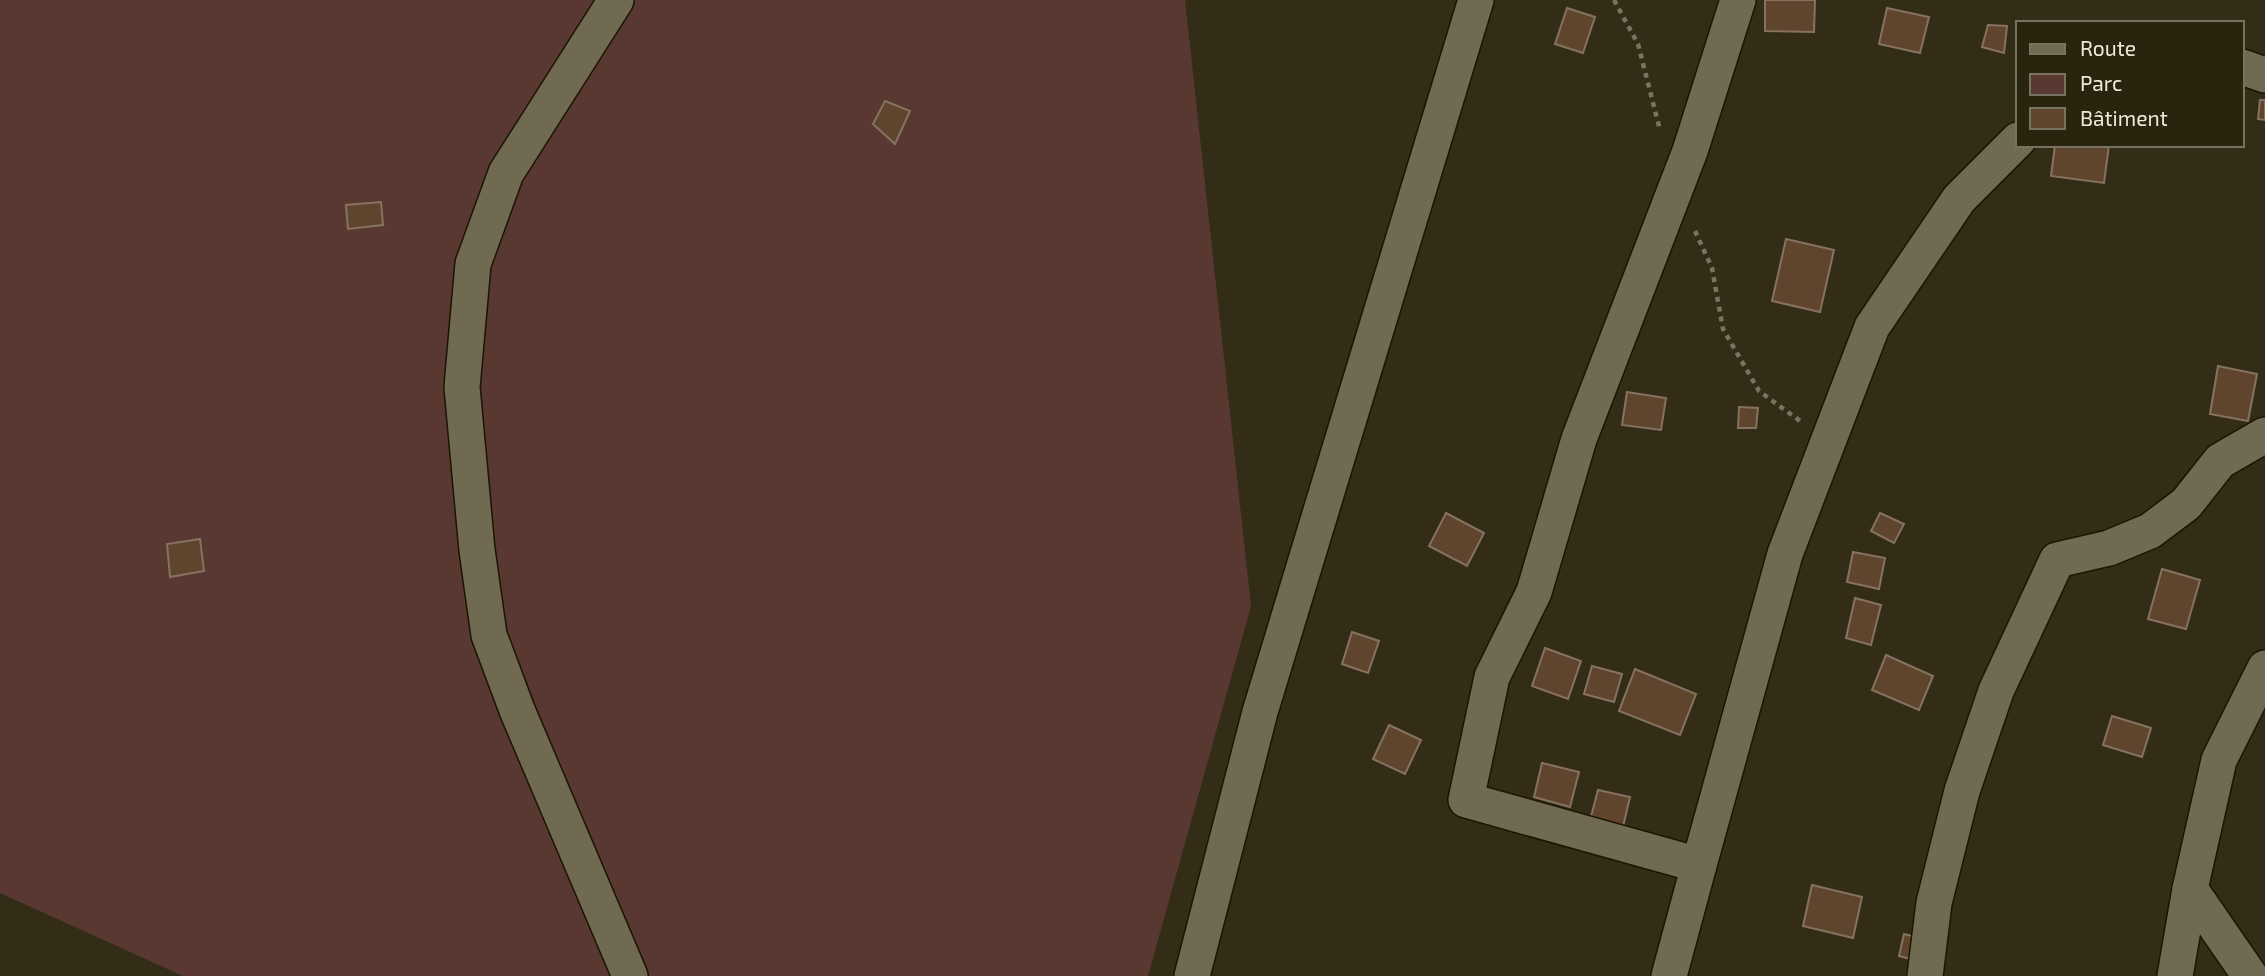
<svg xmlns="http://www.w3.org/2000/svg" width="2265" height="976" viewBox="0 0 2265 976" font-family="'Exo 2',sans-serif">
<rect width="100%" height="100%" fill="#332d17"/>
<polygon fill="#593832" points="0,0 1185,0 1251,606 1148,976 183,976 0,893"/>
<g fill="#5f452d" stroke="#867260" stroke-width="2">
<polygon points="1765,0 1815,0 1814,32 1765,31"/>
<polygon points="1567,8 1595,17 1583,53 1555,44"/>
<polygon points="1887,8 1929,17 1920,53 1879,44"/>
<polygon points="1988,25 2007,26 2004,53 1982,47"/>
<polygon points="2260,100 2265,100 2265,120 2258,119"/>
<polygon points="885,101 910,111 895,144 873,124"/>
<polygon points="2055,145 2109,145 2104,183 2051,176"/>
<polygon points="381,202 383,225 348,229 346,205"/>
<polygon points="1786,239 1834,250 1820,312 1772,301"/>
<polygon points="2218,366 2257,374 2248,421 2210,414"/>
<polygon points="1627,392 1666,398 1661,430 1622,425"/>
<polygon points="1739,407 1758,408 1756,428 1738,428"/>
<polygon points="1446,513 1484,533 1467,566 1429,546"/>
<polygon points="1880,513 1904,524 1894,543 1871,531"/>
<polygon points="200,539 204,571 170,577 167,544"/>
<polygon points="1853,552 1885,558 1879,589 1847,582"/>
<polygon points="2162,569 2200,580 2186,629 2148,619"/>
<polygon points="1855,598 1881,605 1871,645 1846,638"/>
<polygon points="1352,632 1379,641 1368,673 1342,664"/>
<polygon points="1545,648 1581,661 1568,699 1532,686"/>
<polygon points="1886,655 1933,676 1919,710 1872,690"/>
<polygon points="1592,666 1622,674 1614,702 1584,694"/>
<polygon points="1635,669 1696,694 1680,735 1619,711"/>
<polygon points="2112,716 2151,728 2142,757 2103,745"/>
<polygon points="1389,725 1421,740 1405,774 1373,759"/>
<polygon points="1542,763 1579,772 1570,807 1534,797"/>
<polygon points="1598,790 1630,797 1622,831 1589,824"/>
<polygon points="1812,885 1862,897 1853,938 1803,926"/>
<polygon points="1904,934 1924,939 1918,961 1899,956"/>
</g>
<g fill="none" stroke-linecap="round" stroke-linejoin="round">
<defs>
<g id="street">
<polyline points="616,0 506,173 473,264 462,387 477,550 489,635 517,710 630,976"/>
<polyline points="2242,67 2265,75"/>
<polyline points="1699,865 1785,554 1872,327 1959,199 2018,140"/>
<polyline points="2190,889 2250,976"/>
<polyline points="1192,976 1260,712 1476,0"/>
<polyline points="1669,976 1699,865 1466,800 1492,677 1534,592 1579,439 1690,151 1738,0"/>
<polyline points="1925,976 1934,903 1962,791 1996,691 2057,560 2109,548 2150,531 2186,504 2220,461 2265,435"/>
<polyline points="2175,976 2190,889 2219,760 2265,668"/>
</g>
</defs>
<use href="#street" stroke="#1b1502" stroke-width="38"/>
<g stroke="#797462" stroke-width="4.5" stroke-dasharray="5 5" stroke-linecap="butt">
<polyline points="1614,0 1638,44 1660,130"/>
<polyline points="1695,231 1712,268 1723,329 1759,391 1800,421"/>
</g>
<use href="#street" stroke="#706a52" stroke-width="35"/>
</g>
<rect x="2016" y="21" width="228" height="126" fill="#29240e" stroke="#777360" stroke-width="2"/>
<rect x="2030" y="44" width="35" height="10" fill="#706a52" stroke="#777360" stroke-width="2"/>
<text x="2080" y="56" font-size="21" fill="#edeadc">Route</text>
<rect x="2030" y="74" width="35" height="21" fill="#593832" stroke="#777360" stroke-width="2"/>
<text x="2080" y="91" font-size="21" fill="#edeadc">Parc</text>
<rect x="2030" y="108" width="35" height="21" fill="#5f452d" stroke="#777360" stroke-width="2"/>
<text x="2080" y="126" font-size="21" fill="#edeadc">Bâtiment</text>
</svg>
